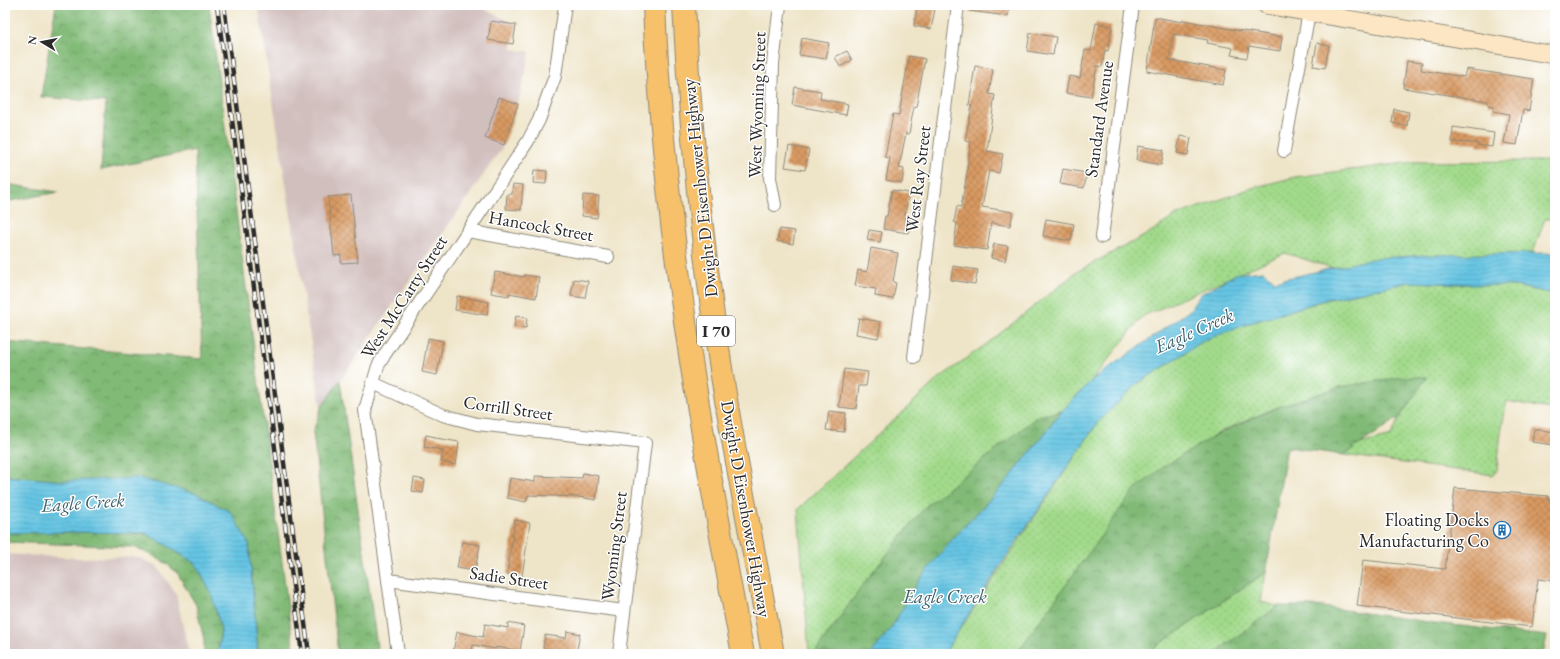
<svg xmlns="http://www.w3.org/2000/svg" width="1560" height="659" viewBox="0 0 1560 659" font-family="'EB Garamond',serif">
<defs>
<pattern id="grass-dots" width="8" height="8" patternUnits="userSpaceOnUse"><rect width="8" height="8" fill="#a2da8b"/><path d="M2 2h.1M6 6h.1" fill="none" stroke="#8cbb78" stroke-width="1.8" stroke-linecap="round"/></pattern>
<pattern id="forest-crowns" width="20" height="18" patternUnits="userSpaceOnUse"><rect width="20" height="18" fill="#81ba77"/><path d="M2 6a3 3 0 1 1 6 0M12 15a3 3 0 1 1 6 0" fill="none" stroke="#6a9762"/></pattern>
<pattern id="water-rules" width="6" height="5" patternUnits="userSpaceOnUse"><rect width="6" height="5" fill="#65c5e3"/><path d="M0 2.5h6" fill="none" stroke="#58a9c3"/></pattern>
<pattern id="building-cross-hatch" width="8" height="8" patternUnits="userSpaceOnUse"><rect width="8" height="8" fill="#d99a62"/><path d="M0 0l8 8M0 8l8-8" fill="none" stroke="#b07e51"/></pattern>
</defs>
<rect width="100%" height="100%" fill="#fff"/>
<filter id="ink" filterUnits="userSpaceOnUse"><feTurbulence type="fractalNoise" baseFrequency=".025" numOctaves="2"/><feDisplacementMap in="SourceGraphic" scale="8" xChannelSelector="R" yChannelSelector="G"/><feConvolveMatrix kernelMatrix="1 2 1 2 8 2 1 2 1" color-interpolation-filters="sRGB"/></filter>
<filter id="wash" filterUnits="userSpaceOnUse"><feTurbulence type="fractalNoise" baseFrequency=".012" numOctaves="4" result="noise"/><feDisplacementMap in="SourceGraphic" scale="16" xChannelSelector="R" yChannelSelector="G"/><feGaussianBlur stdDeviation="0.9" result="paint"/><feColorMatrix in="noise" values="0 0 0 0 0 0 0 0 0 0 0 0 0 0 0 0 0 1.4 0 .05"/><feComposite in="paint" operator="in"/></filter>
<g filter="url(#wash)">
<rect width="100%" height="100%" fill="#eee4c7"/>
<g fill="#d1bfbe">
<polygon points="258,5 479,5 480,7 517,25 511,49 530,52 518,104 504,145 321,408"/>
<polygon points="5,554 81,558 137,557 157,566 176,594 189,654 5,654"/>
</g>
<g fill="url(#grass-dots)" stroke="#66825b">
<polygon points="1555,104 1555,219 1545,219 1533,253 1420,256 1332,268 1285,253 1143,316 1092,380 1062,411 1038,416 925,507 866,581 814,654 809,654 798,509 938,379 992,340 1078,271 1144,236 1177,215 1252,188 1295,177 1413,162 1548,161"/>
<polygon points="1410,282 1515,286 1555,294 1555,410 1507,401 1501,432 1497,470 1494,475 1344,455 1360,444 1391,436 1400,417 1426,377 1340,387 1278,407 1222,431 1136,489 1016,654 945,654 948,647 1098,422 1137,384 1205,340 1250,323 1329,299"/>
<polygon points="1266,572 1261,602 1278,606 1214,654 1145,654"/>
</g>
<g fill="url(#forest-crowns)" stroke="#567251">
<polygon points="56,5 209,5 294,654 258,654 249,544 64,481 5,476 5,342 202,359 195,150 101,170 106,102 41,97"/>
<polygon points="5,184 58,192 5,202"/>
<polygon points="1403,377 1427,377 1400,417 1344,455 1287,447 1266,572 1145,654 1016,654 1135,489 1166,465 1218,434 1278,407 1340,387"/>
<polygon points="340,380 378,654 338,654 313,432 321,408"/>
<polygon points="1062,411 1009,479 948,544 891,628 871,654 814,654 866,581 925,507 1038,416"/>
<polygon points="74,532 145,533 169,546 196,564 211,593 221,629 218,654 204,654 204,640 196,605 178,574 167,564 152,555 134,547 5,542 5,533"/>
<polygon points="1278,606 1316,606 1435,623 1547,636 1543,654 1214,654"/>
</g>
<g fill="url(#water-rules)" stroke="#487887">
<polygon points="1555,253 1555,294 1515,286 1410,282 1328,299 1250,323 1205,340 1137,384 1098,422 1004,560 948,647 945,654 871,654 891,628 920,579 948,544 1009,479 1062,411 1092,380 1189,311 1201,294 1236,274 1263,271 1275,281 1377,258 1431,255"/>
<polygon points="5,476 64,481 139,478 197,494 231,512 249,544 258,654 218,654 221,629 211,593 196,564 168,546 145,533 74,532 5,533"/>
</g>
<g id="blocks">
<g fill="url(#building-cross-hatch)">
<polygon points="970,5 1010,5 1008,16 969,11"/>
<polygon points="917,6 935,9 931,29 914,26"/>
<polygon points="1155,17 1182,22 1183,20 1236,30 1282,37 1280,51 1249,46 1247,58 1231,55 1233,48 1207,43 1208,40 1173,34 1169,60 1226,70 1223,85 1147,71"/>
<polygon points="491,21 516,25 513,44 488,40"/>
<polygon points="1096,23 1112,26 1108,51 1105,50 1102,67 1097,66 1091,97 1066,93 1069,76 1080,78 1085,50 1091,51"/>
<polygon points="1030,33 1056,37 1053,55 1027,51"/>
<polygon points="802,38 829,43 826,59 799,55"/>
<polygon points="1317,43 1329,46 1325,68 1313,66"/>
<polygon points="847,51 852,60 840,67 835,57"/>
<polygon points="909,56 925,59 916,107 914,106 909,134 906,133 899,168 904,169 902,183 886,180 890,158 885,157 893,114 899,115"/>
<polygon points="1407,61 1422,63 1421,70 1464,77 1466,69 1534,79 1529,111 1523,110 1517,145 1504,143 1509,114 1493,111 1494,106 1488,105 1488,101 1403,88"/>
<polygon points="975,66 993,69 989,94 995,95 987,151 1003,154 999,173 989,171 982,207 1013,212 1010,226 991,223 987,250 954,245 957,223 954,222 957,206 961,207 968,168 967,168 971,142 965,141 972,106 969,105"/>
<polygon points="795,87 821,91 820,99 848,104 846,115 792,105"/>
<polygon points="499,97 518,104 504,145 485,138"/>
<polygon points="1394,109 1409,112 1407,126 1392,123"/>
<polygon points="1453,127 1494,133 1492,147 1477,145 1477,143 1452,142"/>
<polygon points="1180,136 1191,138 1188,155 1177,153"/>
<polygon points="789,146 809,150 805,170 785,167"/>
<polygon points="1138,146 1164,150 1161,165 1136,160"/>
<polygon points="1063,169 1087,173 1084,188 1060,184"/>
<polygon points="534,170 547,171 546,184 533,183"/>
<polygon points="513,184 523,185 521,210 506,209 507,194 512,194"/>
<polygon points="892,190 909,193 904,219 910,220 908,233 883,229 885,216 887,216"/>
<polygon points="351,195 358,262 341,263 341,255 334,256 328,197"/>
<polygon points="583,195 599,196 597,218 582,216"/>
<polygon points="1046,219 1074,224 1071,241 1043,236"/>
<polygon points="780,229 795,231 793,244 777,241"/>
<polygon points="869,230 882,232 880,242 867,240"/>
<polygon points="994,244 1008,246 1005,261 991,258"/>
<polygon points="871,248 898,253 893,282 896,283 893,299 875,296 876,289 855,286 858,270 867,272"/>
<polygon points="953,266 978,270 975,284 951,280"/>
<polygon points="495,272 524,277 524,275 539,277 536,298 509,293 509,296 491,293"/>
<polygon points="574,279 588,281 585,298 571,296"/>
<polygon points="457,296 489,302 487,315 455,310"/>
<polygon points="516,316 527,318 526,328 514,327"/>
<polygon points="859,318 881,322 878,338 856,334"/>
<polygon points="428,338 443,341 437,375 422,372"/>
<polygon points="844,369 868,372 866,386 859,386 856,409 839,407"/>
<polygon points="829,411 846,413 844,432 826,430"/>
<polygon points="1534,429 1555,432 1555,445 1532,442"/>
<polygon points="426,435 436,437 436,438 459,442 456,465 441,462 443,450 424,447"/>
<polygon points="583,473 599,476 596,500 579,497 528,495 526,502 507,498 510,478 535,482 535,476 582,478"/>
<polygon points="414,478 425,480 423,493 412,491"/>
<polygon points="1455,488 1548,496 1548,500 1555,501 1554,581 1538,579 1532,627 1357,606 1363,560 1445,569"/>
<polygon points="515,520 530,523 522,576 507,574"/>
<polygon points="462,542 480,545 475,571 457,568"/>
<polygon points="508,623 524,626 520,651 496,647 496,649 473,645 472,654 453,652 457,632 483,637 485,624 508,628"/>
<polygon points="567,631 580,634 576,654 543,648 545,635 566,638"/>
</g>
</g>
</g>
<g filter="url(#ink)">
<use href="#blocks" fill-opacity="0" stroke="#8c8879" stroke-width="1"/>
<g fill="none" stroke-linecap="round" stroke-linejoin="round">
<defs>
<g id="street">
<polyline points="1284,151 1309,12"/>
<polyline points="775,205 770,178 773,64 780,5"/>
<polyline points="468,231 608,257"/>
<polyline points="1102,237 1133,5"/>
<polyline points="914,357 958,5"/>
<polyline points="373,383 443,415 477,424 645,443 619,654"/>
<polyline points="388,580 624,611"/>
<polyline points="398,654 365,410 378,366 385,354 468,231 528,141 539,120 555,76 565,5"/>
</g>
<polyline id="secondary" points="1266,5 1555,55"/>
<g id="highway">
<path d="M654,5C663,224 702,440 743,654"/>
<path d="M684,5C690,131 703,257 723,382C738,473 756,563 773,654"/>
</g>
</defs>
<use href="#street" stroke="#8c8879" stroke-width="14"/>
<use href="#secondary" stroke="#8c8879" stroke-width="19"/>
<use href="#highway" stroke="#8c8879" stroke-width="24"/>
<use href="#street" stroke="#fff" stroke-width="12"/>
<use href="#secondary" stroke="#fce6c4" stroke-width="17"/>
<use href="#highway" stroke="#f7c06b" stroke-width="22"/>
<defs>
<g id="rail">
<polyline points="217,5 302,654"/>
<polyline points="224,5 309,654"/>
</g>
</defs>
<use href="#rail" stroke="#2b2b2b" stroke-width="4.5"/>
<use href="#rail" stroke="#fff" stroke-width="3" stroke-dasharray="9" stroke-linecap="butt"/>
</g>
</g>
<defs>
<symbol id="building-ring" viewBox="-11 -11 22 22"><circle r="9.5" fill="#fff" stroke="#1f6fb2" stroke-width="1.5"/><path d="M-4-6H4V6H1V3H-1V6H-4ZM-2.5-4.3h1.7v1.8h-1.7ZM.8-4.3h1.7v1.8H.8ZM-2.5-1h1.7V.8h-1.7ZM.8-1h1.7V.8H.8Z" fill="#1f6fb2"/></symbol>
</defs>
<g fill-rule="evenodd">
<use href="#building-ring" x="1492" y="520" width="20" height="20"/>
</g>
<g text-anchor="middle" stroke-width="3" stroke-linejoin="round" paint-order="stroke">
<rect fill="#fff" stroke="#6b6b6b" stroke-width="1" x="697" y="316" width="38" height="30" rx="3"/>
<g font-size="17" font-weight="bold" fill="#2b2b2b">
<text x="716" y="337">I 70</text>
</g>
<g font-size="18" fill="#2b2b2b" stroke="#fff">
<text transform="translate(757 105) rotate(-88)" y="6">West Wyoming Street</text>
<text transform="translate(1099 119) rotate(-82)" y="6">Standard Avenue</text>
<text transform="translate(918 179) rotate(-83)" y="6">West Ray Street</text>
<text transform="translate(700 188) rotate(-96)" y="6">Dwight D Eisenhower Highway</text>
<text transform="translate(541 226) rotate(10)" y="6">Hancock Street</text>
<text transform="translate(404 297) rotate(-57)" y="6">West McCarty Street</text>
<text transform="translate(508 408) rotate(8)" y="6">Corrill Street</text>
<text transform="translate(746 509) rotate(80)" y="6">Dwight D Eisenhower Highway</text>
<text transform="translate(614 546) rotate(-83)" y="6">Wyoming Street</text>
<text transform="translate(509 578) rotate(8)" y="6">Sadie Street</text>
</g>
<g font-size="18" fill="#2b2b2b" stroke="#fff" text-anchor="end">
<text x="1489" y="526">Floating Docks<tspan x="1489" dy="21">Manufacturing Co</tspan></text>
</g>
<g font-size="19" font-style="italic" fill="#3f616b" stroke="#fff">
<text transform="translate(1194 330) rotate(-24)" y="7">Eagle Creek</text>
<text transform="translate(83 502) rotate(-4)" y="7">Eagle Creek</text>
<text x="945" y="603">Eagle Creek</text>
</g>
</g>
<rect width="1560" height="659" fill="none" stroke="#fff" stroke-width="20"/>
<g transform="translate(42 42) rotate(280)" stroke="#ffffff" stroke-width="3" paint-order="stroke">
<path d="M0-3L7 15L0 10L-7 15Z" fill="#2b2b2b"/>
<text y="-6" font-size="11" font-weight="bold" text-anchor="middle" fill="#2b2b2b">N</text>
</g>
</svg>
